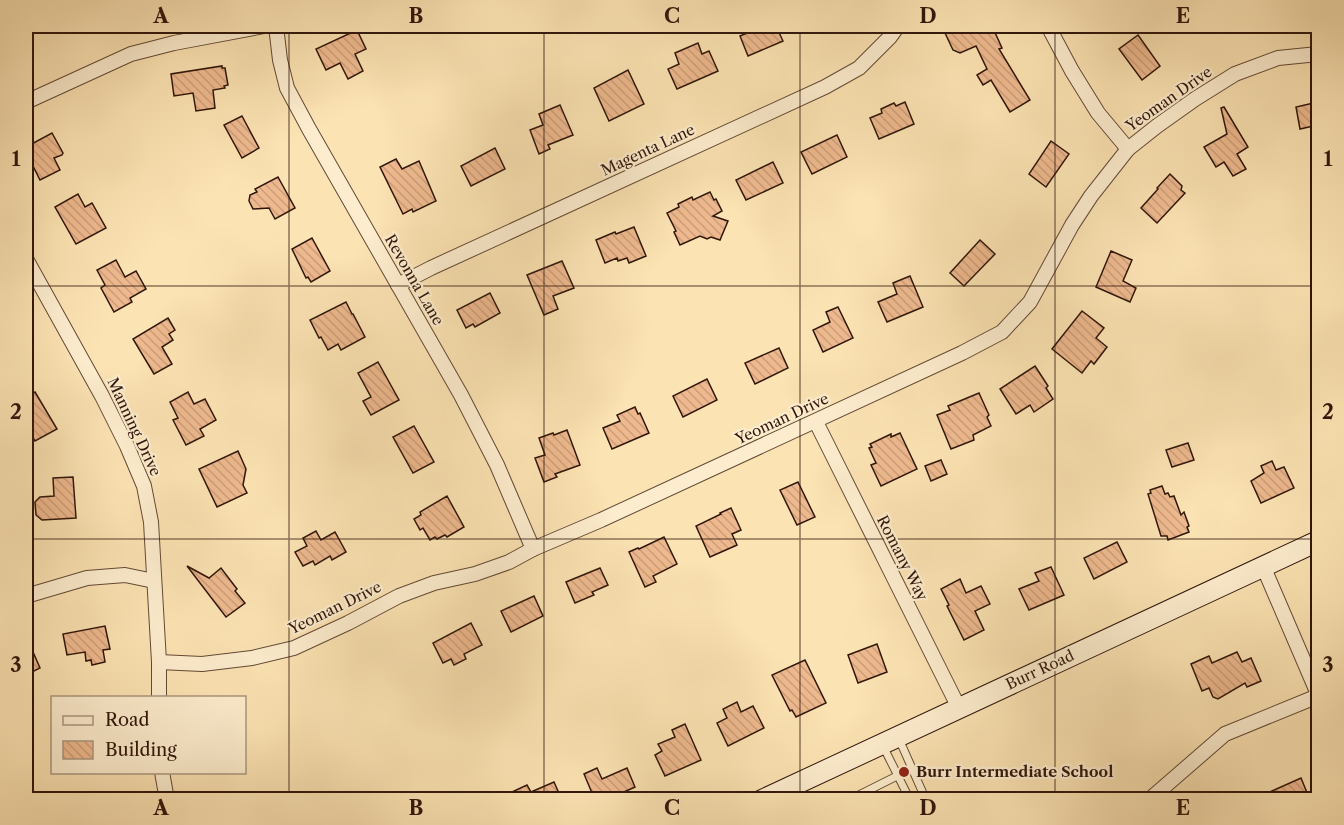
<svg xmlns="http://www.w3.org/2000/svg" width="1344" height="825" viewBox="0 0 1344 825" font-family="'Libre Caslon Text',serif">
<defs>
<pattern id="building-back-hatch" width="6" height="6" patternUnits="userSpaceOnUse" patternTransform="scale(1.5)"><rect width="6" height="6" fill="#eeb98e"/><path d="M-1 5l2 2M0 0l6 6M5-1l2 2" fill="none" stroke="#cc9e79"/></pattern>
</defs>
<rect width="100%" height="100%" fill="#fce3b3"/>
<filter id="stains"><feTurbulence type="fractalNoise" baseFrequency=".00333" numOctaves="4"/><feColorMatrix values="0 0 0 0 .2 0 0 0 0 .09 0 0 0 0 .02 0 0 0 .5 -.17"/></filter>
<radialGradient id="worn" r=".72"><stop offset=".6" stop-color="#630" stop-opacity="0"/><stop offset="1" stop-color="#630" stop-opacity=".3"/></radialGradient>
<g fill="url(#building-back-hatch)" stroke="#30160b" stroke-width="1.5">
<polygon points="764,26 776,26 783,41 748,56 740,36"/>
<polygon points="963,26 992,26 1002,48 999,49 1030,100 1010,112 991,80 983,85 977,75 987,69 976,46 960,53 953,50 945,33"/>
<polygon points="357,30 366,49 355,54 363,71 348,79 340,63 326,70 316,49"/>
<polygon points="1138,35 1160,66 1142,80 1119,49"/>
<polygon points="698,43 702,54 709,51 718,71 677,89 668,69 679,64 675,53"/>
<polygon points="222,66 222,68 225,68 228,85 224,86 225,88 213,90 215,108 196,111 193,93 174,96 171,74"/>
<polygon points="628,70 644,104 609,121 594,88"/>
<polygon points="905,102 914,124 879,139 870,118 882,113 881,109 894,103 896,106"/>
<polygon points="1318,102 1318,125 1300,129 1296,107"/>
<polygon points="560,105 573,135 548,145 550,149 539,154 530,130 543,125 539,114"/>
<polygon points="1224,107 1248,147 1237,154 1246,169 1233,176 1224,162 1216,167 1204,147 1227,134 1221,108"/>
<polygon points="242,116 259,148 242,158 224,125"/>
<polygon points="52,133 63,153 62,155 54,158 60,170 40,180 26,152 26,147"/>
<polygon points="837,135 847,157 812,174 801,152"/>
<polygon points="1051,141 1069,154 1046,187 1029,174"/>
<polygon points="495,148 505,169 471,186 461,166"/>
<polygon points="396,159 402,169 419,161 436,201 413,212 412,209 403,214 380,167"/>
<polygon points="773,162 783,183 746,200 736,180"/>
<polygon points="1170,174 1182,186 1181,190 1185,193 1157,223 1141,208 1158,189 1157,188"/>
<polygon points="278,177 295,208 275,219 269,208 253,209 249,201 250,195 257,192 255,189"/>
<polygon points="710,192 714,200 716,199 722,211 713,216 728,221 720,240 711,237 707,239 700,236 680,245 674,232 676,231 667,213 679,207 678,204 692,197 693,200"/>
<polygon points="78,194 85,207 92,203 106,228 76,244 55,207"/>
<polygon points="634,227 646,256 629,263 627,258 618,261 617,258 605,263 596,240 615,232 616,234"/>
<polygon points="312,238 330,271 311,282 308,277 306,278 292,249"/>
<polygon points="980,240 995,254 964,286 950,273"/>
<polygon points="1111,251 1132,260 1123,281 1136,288 1130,302 1096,287"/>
<polygon points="116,260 125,277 136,271 146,289 130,298 132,302 114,312 101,288 105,285 97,270"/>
<polygon points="562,261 574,288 553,296 558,309 544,315 527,275"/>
<polygon points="910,276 923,307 887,322 878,302 897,294 893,283"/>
<polygon points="490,293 500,313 475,327 473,324 466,328 457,310"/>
<polygon points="346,302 352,314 353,314 365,337 341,350 338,344 328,350 321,337 319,338 310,320"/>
<polygon points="838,307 853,338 823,352 813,330 830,322 826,312"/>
<polygon points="1082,311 1104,328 1096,338 1107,347 1094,364 1091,361 1082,373 1052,349"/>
<polygon points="168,318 175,330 169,334 173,340 162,347 172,364 154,374 133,339"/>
<polygon points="779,348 788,368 755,384 745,363"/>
<polygon points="378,362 399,400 371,415 363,401 371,397 358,373"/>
<polygon points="1035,366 1048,386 1046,388 1053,399 1034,412 1030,405 1016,414 1000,389"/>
<polygon points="707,379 717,400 683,417 673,396"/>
<polygon points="35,392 57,429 35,441 31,434 26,437 26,397"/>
<polygon points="188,392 194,404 205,399 216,420 200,429 204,436 186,445 173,420 178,418 170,402"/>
<polygon points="979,393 989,415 987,417 991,426 973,435 974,440 951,449 937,415 950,410 948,406"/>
<polygon points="635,407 638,414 640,413 649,433 612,449 603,428 620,421 617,415"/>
<polygon points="414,426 434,462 413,473 393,437"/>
<polygon points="567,430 580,465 555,474 557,477 544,482 535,458 545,455 539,438 553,433 554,435"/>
<polygon points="900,433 917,469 881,486 871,465 876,463 869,448 872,447 870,444 891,434 891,437"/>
<polygon points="1188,443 1194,460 1172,467 1166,450"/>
<polygon points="238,451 246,469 243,485 247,493 217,507 199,469"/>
<polygon points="941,460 947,474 931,481 925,466"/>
<polygon points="1272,461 1276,470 1284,467 1294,488 1261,503 1251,481 1264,473 1261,466"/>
<polygon points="73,477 76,518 42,520 36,515 35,502 40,497 54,496 53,478"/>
<polygon points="798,482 815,517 797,525 780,490"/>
<polygon points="1162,486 1165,494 1168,493 1170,497 1174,496 1181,515 1184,512 1189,526 1187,527 1189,532 1168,540 1167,536 1161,536 1148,494 1151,493 1150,490"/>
<polygon points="447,496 464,527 447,537 445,535 437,539 435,537 430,540 423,528 420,530 414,519 421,515 420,512"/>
<polygon points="731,508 741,530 732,534 737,545 710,557 696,526 721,514 720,513"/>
<polygon points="316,531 321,540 335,532 346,552 332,560 330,556 315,565 313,561 303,566 295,552 307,546 303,538"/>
<polygon points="664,537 677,564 653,576 656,582 645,587 629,552 638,548 639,549"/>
<polygon points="1117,542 1127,562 1094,579 1084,558"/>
<polygon points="187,566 209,578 221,568 237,589 235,591 245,603 226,617"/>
<polygon points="1051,567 1064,595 1029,610 1019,589 1039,581 1035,573"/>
<polygon points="600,568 608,585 592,592 594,595 575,603 566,582"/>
<polygon points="960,579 966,593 981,586 990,604 975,611 984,630 964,640 947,606 949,605 941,589"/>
<polygon points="534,596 543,616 511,632 501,611"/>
<polygon points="471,623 482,645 464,654 466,659 454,665 451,659 443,663 433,643"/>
<polygon points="105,626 110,649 103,650 105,662 92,665 91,660 86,661 85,652 67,655 63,634"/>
<polygon points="26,636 40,668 26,675"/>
<polygon points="877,644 887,672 858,683 848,655"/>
<polygon points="1237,652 1242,662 1251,658 1261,681 1247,687 1245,683 1218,699 1213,697 1209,688 1202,691 1191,664 1209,656 1212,663"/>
<polygon points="805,660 826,703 796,717 792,710 790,711 772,675"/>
<polygon points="737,702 741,712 753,706 764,728 728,746 717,723 727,718 723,709"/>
<polygon points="685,724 701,760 665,776 655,755 662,751 658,744 675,737 672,730"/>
<polygon points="597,768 602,779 627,768 635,787 606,800 595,800 584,774"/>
<polygon points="1301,778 1310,800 1252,800"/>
<polygon points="554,782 562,800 495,800 527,785 531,792"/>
</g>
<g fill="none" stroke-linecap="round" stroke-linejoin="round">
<defs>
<g id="lane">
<polyline points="899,739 926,800"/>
<polyline points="883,746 910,800"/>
<polyline points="849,800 897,776"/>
</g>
<g id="street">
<polyline points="276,26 280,60 287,88 309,129 461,395 497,465 533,549"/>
<polyline points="1048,26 1072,71 1098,113 1128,149"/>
<polyline points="26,102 131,54 174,43 264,26"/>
<polyline points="26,259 102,396 127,446 144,486 151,522 159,662 159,698"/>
<polyline points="398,285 431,268 825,87 859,68 890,37 898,26"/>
<polyline points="816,422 959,708"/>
<polyline points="1263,566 1318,694"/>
<polyline points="26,596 87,578 125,575 154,581"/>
<polyline points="159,662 202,664 252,658 294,648 348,623 399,596 434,583 475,574 509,562 533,549 601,520 962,353 1002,332 1030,302 1072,225 1091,196 1128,149 1157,126 1195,99 1235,74 1278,58 1318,54"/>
<polyline points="162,772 167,800"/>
<polyline points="1149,800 1225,734 1318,696"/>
</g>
<polyline id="secondary" points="762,800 1318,541"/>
</defs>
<use href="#lane" stroke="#634935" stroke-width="9"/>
<use href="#street" stroke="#634935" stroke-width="16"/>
<use href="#secondary" stroke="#30160b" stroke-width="22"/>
<use href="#lane" stroke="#fdedce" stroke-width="7"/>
<use href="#street" stroke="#fdedce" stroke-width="14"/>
<use href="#secondary" stroke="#fdedce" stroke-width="20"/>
</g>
<path fill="none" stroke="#30160b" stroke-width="1.5" stroke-opacity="0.55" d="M289,26V800M544,26V800M800,26V800M1055,26V800M26,286H1318M26,539H1318"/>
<circle fill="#8f2418" stroke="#fdedce" stroke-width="2" cx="904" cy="772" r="6"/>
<g text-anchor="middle" stroke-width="4.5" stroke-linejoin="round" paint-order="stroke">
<g font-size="15" fill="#30160b" stroke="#fdedce">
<text transform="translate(1169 99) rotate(-35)" y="5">Yeoman Drive</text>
<text transform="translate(648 150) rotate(-25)" y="5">Magenta Lane</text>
<text transform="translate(414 280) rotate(60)" y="5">Revonna Lane</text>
<text transform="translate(782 419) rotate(-25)" y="5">Yeoman Drive</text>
<text transform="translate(134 427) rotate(65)" y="5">Manning Drive</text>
<text transform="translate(902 558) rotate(63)" y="5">Romany Way</text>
<text transform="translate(335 608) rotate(-26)" y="5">Yeoman Drive</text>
<text transform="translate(1040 670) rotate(-25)" y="5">Burr Road</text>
</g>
<g font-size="15" font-weight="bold" fill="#30160b" stroke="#fdedce" text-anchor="start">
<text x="916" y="777">Burr Intermediate School</text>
</g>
</g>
<rect width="1344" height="825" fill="none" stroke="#fce3b3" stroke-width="66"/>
<rect x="51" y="696" width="195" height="78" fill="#fdedce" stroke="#ab9780" stroke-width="1.5"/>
<rect x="63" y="716" width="30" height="9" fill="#fdedce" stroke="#ab9780" stroke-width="1.5"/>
<text x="105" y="726" font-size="18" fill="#30160b">Road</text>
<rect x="63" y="741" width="30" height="18" fill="url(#building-back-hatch)" stroke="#ab9780" stroke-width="1.5"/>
<text x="105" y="756" font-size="18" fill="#30160b">Building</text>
<rect x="33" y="33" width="1278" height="759" fill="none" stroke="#30160b" stroke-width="2"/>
<g font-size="20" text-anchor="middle" font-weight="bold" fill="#30160b">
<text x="161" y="23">A</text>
<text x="416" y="23">B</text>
<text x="672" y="23">C</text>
<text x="928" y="23">D</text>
<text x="1183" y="23">E</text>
<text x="16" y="166">1</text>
<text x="1328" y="166">1</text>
<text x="16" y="419">2</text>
<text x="1328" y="419">2</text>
<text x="16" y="672">3</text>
<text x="1328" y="672">3</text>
<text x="161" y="815">A</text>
<text x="416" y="815">B</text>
<text x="672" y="815">C</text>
<text x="928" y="815">D</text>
<text x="1183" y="815">E</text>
</g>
<rect width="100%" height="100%" filter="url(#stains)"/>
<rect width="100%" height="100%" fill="url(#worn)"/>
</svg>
